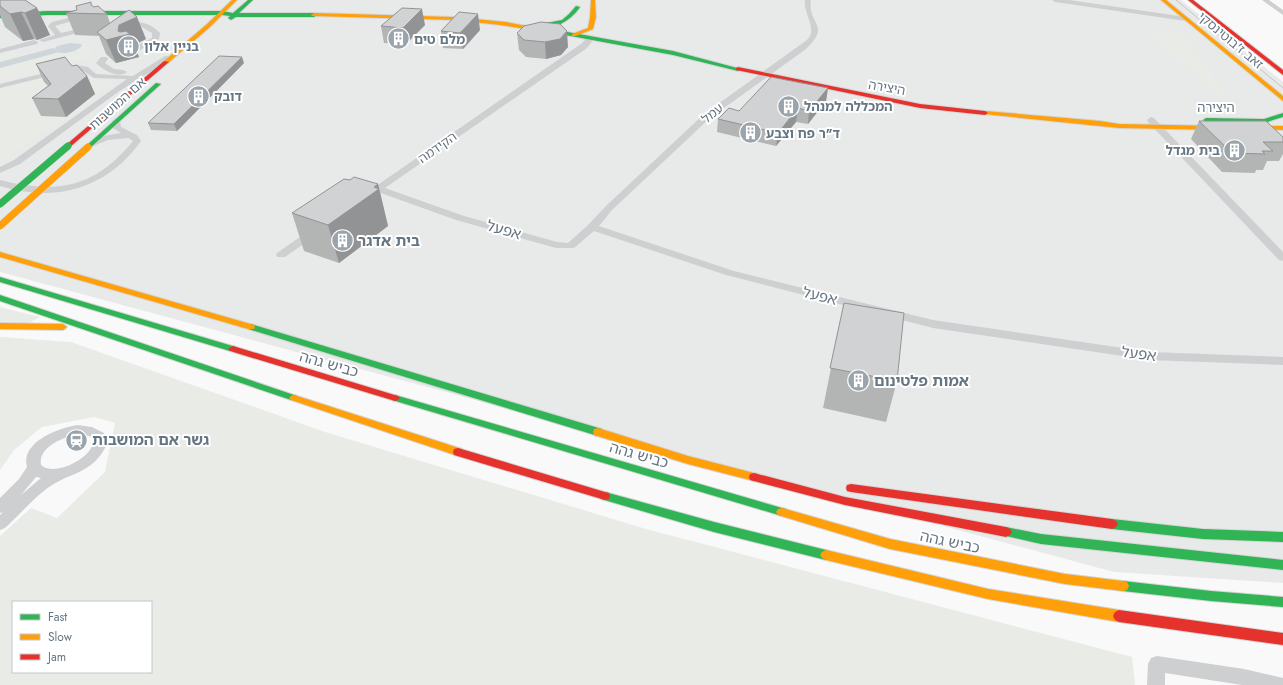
<svg xmlns="http://www.w3.org/2000/svg" width="1283" height="685" viewBox="0 0 1283 685" font-family="Jost,'Noto Sans Hebrew',sans-serif">
<rect width="100%" height="100%" fill="#f9f9f9"/>
<polygon fill="#e8e9e9" points="0,0 1181,0 1283,82 1283,583 1114,572 0,272"/>
<g fill="#e8ebe6" fill-rule="evenodd">
<polygon points="1144,29 1180,32 1201,51 1187,51 1207,68 1227,95 1218,95"/>
<polygon points="90,46 94,57 0,82 0,52 13,49 17,53 33,55"/>
<polygon points="69,70 87,80 115,82 0,163 0,89"/>
<polygon points="0,307 40,317 29,323 0,322"/>
<path d="M0,337L71,342L325,432L646,529L1132,657L1135,685H0V536L31,508L57,518L105,472L115,423L94,417L42,427L14,450L0,470ZM13,602H151V672H13Z"/>
</g>
<path fill="#ced6d9" d="M70,43L81,44L82,46C75,53 62,55 53,51L57,46Z"/>
<g fill="none" stroke-linecap="round" stroke-linejoin="round">
<polygon fill="#ced6d9" fill-rule="evenodd" points="53,48 57,51 56,53 0,68 0,62"/>
<defs>
<g id="fast">
<polygon points="248,0 253,0 239,13 314,13 317,15 314,17 236,17 231,20 228,18 230,16 222,15 47,15 0,18 0,14 47,11 222,11 233,13"/>
<path d="M576,6L580,7C573,18 555,32 541,24L562,20L569,14Z"/>
<polygon points="551,29 673,51 741,69 738,71 673,55 549,32 548,31"/>
<polygon points="156,83 161,84 90,148 86,148 86,146"/>
<polygon points="1283,113 1283,117 1264,123 1206,122 1203,120 1206,118 1264,119"/>
<polygon points="0,277 236,347 238,349 236,351 230,351 0,282"/>
<polygon points="0,295 297,396 299,398 297,400 291,400 0,301"/>
<polygon points="251,324 602,429 603,432 602,435 598,436 248,329 247,327 248,325"/>
<polygon points="395,395 782,508 786,509 788,512 786,515 782,516 392,400 390,398 392,396"/>
<polygon points="605,492 714,522 826,550 830,552 832,555 830,558 826,560 714,532 601,499 600,496 601,493"/>
<polygon points="1112,519 1203,529 1283,532 1283,542 1203,539 1112,529 1108,527 1106,524 1108,521"/>
<polygon points="1006,527 1041,534 1283,560 1283,570 1041,544 1002,535 1000,532 1002,529"/>
<polygon points="1123,581 1211,591 1283,597 1283,607 1211,601 1123,591 1119,590 1117,586 1119,582"/>
</g>
<g id="slow">
<polygon points="232,0 237,0 210,27 168,63 164,63 164,61 206,25"/>
<polygon points="591,0 595,0 596,17 593,29 576,36 572,36 572,34 588,28 590,17"/>
<polygon points="1161,0 1166,0 1283,96 1283,101"/>
<polygon points="314,13 454,17 506,22 554,31 551,33 500,25 454,20 312,16 311,15"/>
<polygon points="985,111 1100,121 1119,124 1219,126 1222,128 1219,130 1119,128 983,114 982,113"/>
<polygon points="1251,126 1283,126 1283,130 1249,129 1249,127"/>
<polygon points="0,252 254,325 255,327 254,329 248,329 0,257"/>
<polygon points="0,323 63,324 67,327 63,330 0,329"/>
<polygon points="294,395 462,449 463,452 462,455 458,456 291,400 289,398 291,396"/>
<polygon points="598,428 688,456 754,473 758,474 759,477 758,480 754,481 688,464 594,435 593,432 594,429"/>
<polygon points="782,508 890,539 1065,574 1123,581 1127,582 1129,586 1127,590 1123,591 1065,584 890,549 778,515 776,512 778,509"/>
<polygon points="826,550 988,589 1119,610 1123,612 1125,616 1123,620 1119,622 988,599 826,560 822,558 820,555 822,552"/>
</g>
<g id="jam">
<polygon points="1188,0 1193,0 1283,70 1283,75"/>
<polygon points="164,61 169,62 70,147 66,147 66,145"/>
<polygon points="738,67 920,104 985,111 988,113 985,115 920,108 736,70 736,68"/>
<polygon points="233,346 398,396 400,398 398,400 395,401 230,351 228,349"/>
<polygon points="458,448 605,492 609,493 610,496 609,499 605,500 454,455 453,452 454,449"/>
<polygon points="754,473 845,497 1006,527 1010,529 1012,532 1010,535 1006,537 845,505 750,480 749,477 750,474"/>
<polygon points="851,484 1112,519 1116,521 1118,524 1116,527 1112,529 851,492 847,491 846,488 847,485"/>
<polygon points="1119,610 1283,633 1283,645 1119,622 1115,620 1113,616 1115,612"/>
</g>
</defs>
<use href="#fast" stroke="#d5d6d7" stroke-width="2"/>
<use href="#slow" stroke="#d5d6d7" stroke-width="2"/>
<use href="#jam" stroke="#d5d6d7" stroke-width="2"/>
<g fill="#cecfd0" fill-rule="evenodd">
<path d="M805,0H811C807,25 832,24 806,49L710,118L612,210L599,226L734,271L933,320L1150,352L1283,357V365L1150,360L933,328L726,275L594,231L574,248H556L456,220L378,192L374,194L369,191L581,44L585,40L583,37L584,35H590L593,40L587,48L385,188L464,216L557,242L568,243L588,225L606,206L704,114L800,45C803,43 808,40 810,36C815,25 803,12 805,0Z"/>
<polygon points="1052,0 1069,0 1186,17 1189,19 1186,21 1055,2"/>
<polygon points="1262,0 1269,0 1283,10 1283,15"/>
<polygon points="84,14 86,15 86,17 55,26 61,33 83,28 85,29 85,31 43,42 39,40 55,35 48,26 52,22"/>
<path d="M124,21C137,21 150,22 160,33L159,39L135,53H129V49L152,38V33L140,26L122,24L121,23Z"/>
<polygon points="34,40 38,42 37,44 0,53 0,49"/>
<polygon points="165,56 168,56 172,58 118,92 20,164 0,173 0,167 14,160 127,79 94,78 83,71 77,69 0,88 0,84 77,65 88,67 96,74 133,76"/>
<path d="M101,57H107L108,59L105,63L114,69L123,70L127,72C118,79 103,70 96,63Z"/>
<polygon points="1151,117 1154,118 1283,252 1283,261 1279,260 1148,122 1147,120"/>
<path d="M116,118L120,121L121,127L137,135L141,141C107,189 55,203 0,186V180C56,194 94,189 133,141L128,138L108,140L93,146L90,145L89,143L90,141L103,136L121,133L113,128L112,121Z"/>
<polygon points="314,229 318,230 319,232 318,234 285,257 277,257 276,255 277,253 310,230"/>
<path d="M77,425L92,427L104,433L107,444C92,476 69,471 45,490C31,501 18,516 5,528L0,530V515L3,512L0,513V498L19,479L27,467C20,442 59,428 77,425ZM77,435L89,436L93,439C96,457 54,478 41,465C38,447 63,437 77,435ZM36,477L41,478L21,495Z"/>
<polygon points="1157,656 1244,669 1279,677 1283,678 1283,685 1242,685 1165,673 1165,685 1147,685 1148,664 1151,658"/>
</g>
<use href="#fast" fill="#30b455" fill-rule="evenodd"/>
<use href="#slow" fill="#ff9f0a" fill-rule="evenodd"/>
<use href="#jam" fill="#e5322d" fill-rule="evenodd"/>
<polyline stroke="#c3c5c6" stroke-width="1" points="1176,0 1283,88"/>
<defs>
<polyline id="fast-bridge" points="0,204 68,146"/>
<polyline id="slow-bridge" points="0,226 88,147"/>
</defs>
<use href="#fast-bridge" stroke="#d5d6d7" stroke-width="8" stroke-linecap="butt"/>
<use href="#slow-bridge" stroke="#d5d6d7" stroke-width="8" stroke-linecap="butt"/>
<use href="#fast-bridge" stroke="#30b455" stroke-width="7"/>
<use href="#slow-bridge" stroke="#ff9f0a" stroke-width="7"/>
</g>
<g fill="#b3b5b5">
<polygon points="0,0 37,8 50,35 37,40 34,39 23,41 5,27 0,15"/>
<polygon points="66,13 107,14 110,23 146,39 134,45 139,57 116,63 106,54 99,36 75,35"/>
<polygon points="425,25 406,44 384,43 381,26"/>
<polygon points="480,30 463,49 443,48 441,31"/>
<polygon points="517,33 568,47 561,55 546,59 526,57 519,50"/>
<polygon points="244,63 177,131 151,130 148,123"/>
<polygon points="36,64 72,66 87,76 95,94 66,117 41,116 32,98 48,86 44,82"/>
<polygon points="828,88 826,101 808,124 796,122 776,146 717,132 718,119 739,111"/>
<polygon points="1199,121 1283,137 1283,154 1279,161 1267,161 1263,170 1256,170 1255,173 1222,172 1191,139"/>
<polygon points="350,180 378,184 388,226 339,263 304,251 292,213"/>
<polygon points="844,303 897,381 886,422 823,408"/>
</g>
<g fill="#929394">
<polygon points="37,8 50,35 37,40 25,13"/>
<polygon points="422,9 425,25 406,44 403,28"/>
<polygon points="21,12 34,39 23,41 10,14"/>
<polygon points="478,14 480,30 463,49 460,33"/>
<polygon points="137,17 146,39 134,45 139,57 116,63 106,40 118,31 119,25"/>
<polygon points="567,31 568,47 561,55 546,59 545,42"/>
<polygon points="242,57 244,63 177,131 174,124"/>
<polygon points="87,76 95,94 66,117 58,99"/>
<polygon points="828,88 826,101 808,124 809,111"/>
<polygon points="798,108 796,122 776,146 778,133"/>
<polygon points="378,184 388,226 339,263 328,225"/>
</g>
<g fill="#d0d2d3" stroke="#929394">
<polygon points="0,0 25,0 37,8 25,13 21,12 10,14 0,6"/>
<polygon points="91,2 91,5 94,7 98,6 107,14 66,13 77,10 76,6"/>
<polygon points="402,8 422,9 403,28 381,26"/>
<polygon points="129,10 137,17 119,25 118,31 120,32 126,31 130,34 106,40 97,32"/>
<polygon points="459,12 478,14 460,33 441,31"/>
<polygon points="541,22 560,24 567,31 560,39 545,42 524,40 517,33 524,26"/>
<polygon points="219,56 242,57 174,124 148,123"/>
<polygon points="65,57 72,66 77,65 87,76 58,99 32,98 51,84 36,64"/>
<polygon points="771,77 828,88 809,111 798,108 778,133 718,119 729,108 739,111"/>
<polygon points="1199,121 1266,121 1283,137 1283,142 1263,142 1273,151 1262,151 1265,154 1232,153"/>
<polygon points="354,177 378,184 374,187 379,189 328,225 292,213 344,179 350,180"/>
<polygon points="844,303 904,313 897,381 830,368"/>
</g>
<defs>
<symbol id="building-disc" viewBox="-11 -11 22 22"><circle r="9.5" fill="#99a4ac" stroke="#fff"/><path d="M-4-6H4V6H1V3H-1V6H-4ZM-2.5-4.3h1.7v1.8h-1.7ZM.8-4.3h1.7v1.8H.8ZM-2.5-1h1.7V.8h-1.7ZM.8-1h1.7V.8H.8Z" fill="#fff"/></symbol>
<symbol id="station-disc" viewBox="-11 -11 22 22"><circle r="9.5" fill="#99a4ac" stroke="#fff"/><path d="M-3-6H3Q5-6 5-4V2Q5 4 3 4L4.5 6H3L1.5 4h-3L-3 6H-4.5L-3 4Q-5 4-5 2V-4Q-5-6-3-6ZM-3.5-4v3h7v-3ZM-3.5 1v1.5H-2V1ZM2 1v1.5H3.5V1Z" fill="#fff"/></symbol>
</defs>
<g fill-rule="evenodd">
<use href="#building-disc" x="386" y="26" width="25" height="25"/>
<use href="#building-disc" x="116" y="34" width="25" height="25"/>
<use href="#building-disc" x="186" y="84" width="25" height="25"/>
<use href="#building-disc" x="776" y="94" width="25" height="25"/>
<use href="#building-disc" x="738" y="120" width="25" height="25"/>
<use href="#building-disc" x="1222" y="138" width="25" height="25"/>
<use href="#building-disc" x="330" y="228" width="25" height="25"/>
<use href="#building-disc" x="846" y="368" width="25" height="25"/>
<use href="#station-disc" x="64" y="428" width="25" height="25"/>
</g>
<g text-anchor="middle" stroke-width="4" stroke-linejoin="round" paint-order="stroke">
<g font-size="13" font-weight="bold" fill="#657683" stroke="#fff" text-anchor="start">
<text x="414" y="44">מלם טים</text>
<text x="144" y="51">בניין אלון</text>
<text x="214" y="101">דובק</text>
<text x="804" y="111">המכללה למנהל</text>
<text x="766" y="138">ד"ר פח וצבע</text>
<text x="1220" y="155" text-anchor="end">בית מגדל</text>
</g>
<g font-size="13" fill="#657683" stroke="#fff">
<text transform="translate(1231 40) rotate(40)" y="5">זאב ז'בוטינסקי</text>
<text transform="translate(887 87) rotate(10)" y="5">היצירה</text>
<text transform="translate(117 103) rotate(-42)" y="5">אם המושבות</text>
<text x="1216" y="112">היצירה</text>
<text transform="translate(712 113) rotate(-39)" y="5">עמל</text>
<text transform="translate(437 147) rotate(-35)" y="5">הקידמה</text>
</g>
<g font-size="15" fill="#657683" stroke="#fff">
<text transform="translate(504 230) rotate(16)" y="5">אפעל</text>
<text transform="translate(820 296) rotate(14)" y="5">אפעל</text>
<text transform="translate(1139 354) rotate(7)" y="5">אפעל</text>
<text transform="translate(329 364) rotate(16)" y="5">כביש גהה</text>
<text transform="translate(639 455) rotate(16)" y="5">כביש גהה</text>
<text transform="translate(950 542) rotate(12)" y="5">כביש גהה</text>
</g>
<g font-size="15" font-weight="bold" fill="#657683" stroke="#fff" text-anchor="start">
<text x="358" y="246">בית אדגר</text>
<text x="874" y="386">אמות פלטינום</text>
<text x="92" y="445">גשר אם המושבות</text>
</g>
</g>
<rect x="12" y="601" width="140" height="72" fill="#ffffff" stroke="#c1c8cd"/>
<rect x="20" y="614" width="20" height="6" fill="#30b455" stroke="#c1c8cd"/>
<text x="48" y="621" font-size="12" fill="#657683">Fast</text>
<rect x="20" y="634" width="20" height="6" fill="#ff9f0a" stroke="#c1c8cd"/>
<text x="48" y="641" font-size="12" fill="#657683">Slow</text>
<rect x="20" y="654" width="20" height="6" fill="#e5322d" stroke="#c1c8cd"/>
<text x="48" y="661" font-size="12" fill="#657683">Jam</text>
</svg>
